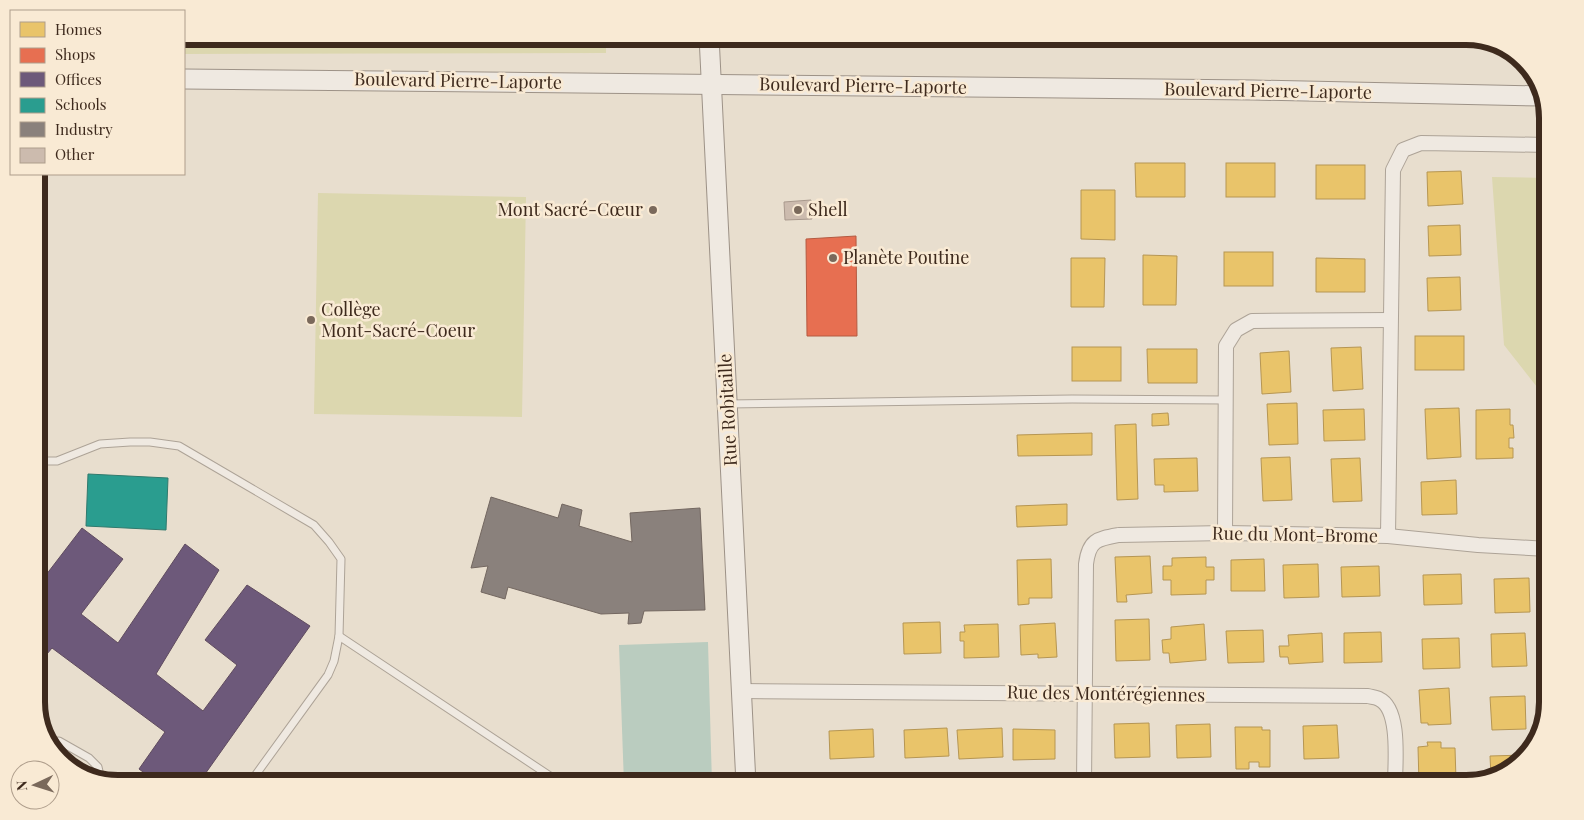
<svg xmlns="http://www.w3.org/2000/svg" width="1584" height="820" viewBox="0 0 1584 820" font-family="'Playfair Display',serif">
<rect width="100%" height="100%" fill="#e8dece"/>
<g fill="#dcd7af">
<polygon points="184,36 606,36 606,53 184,54"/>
<polygon points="1492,177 1548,178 1548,521 1538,521 1537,387 1504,345"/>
<polygon points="318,193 526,197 522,417 314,414"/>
</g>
<polygon fill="#baccbf" points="708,642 712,784 624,784 619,645"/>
<g fill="#e9c46a" stroke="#b69653">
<polygon points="1135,163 1185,163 1185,197 1136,197"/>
<rect x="1226" y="163" width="49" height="34"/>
<rect x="1316" y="165" width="49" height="34"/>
<polygon points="1461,171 1463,204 1428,206 1427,172"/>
<polygon points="1081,190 1115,190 1115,240 1081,239"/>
<polygon points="1460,225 1461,255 1429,256 1428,226"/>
<rect x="1224" y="252" width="49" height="34"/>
<polygon points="1143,255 1177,256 1176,305 1143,305"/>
<polygon points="1071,258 1105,258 1104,307 1071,307"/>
<polygon points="1316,258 1365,259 1365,292 1316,292"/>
<polygon points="1460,277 1461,310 1428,311 1427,278"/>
<rect x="1415" y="336" width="49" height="34"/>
<rect x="1072" y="347" width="49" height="34"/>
<polygon points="1361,347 1363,389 1333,391 1331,348"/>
<polygon points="1147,349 1197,349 1197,383 1148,383"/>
<polygon points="1289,351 1291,392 1262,394 1260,353"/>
<polygon points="1297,403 1298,444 1269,445 1267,404"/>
<polygon points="1459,408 1461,457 1427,459 1425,409"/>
<polygon points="1364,409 1365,440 1324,441 1323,410"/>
<polygon points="1510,409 1510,425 1513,425 1514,438 1509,438 1509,448 1513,448 1513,458 1476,459 1476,410"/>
<polygon points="1168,413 1169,425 1152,426 1152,414"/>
<polygon points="1136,424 1138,499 1117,500 1115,425"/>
<polygon points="1092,433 1092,455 1018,456 1017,435"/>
<polygon points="1290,457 1292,500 1263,501 1261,458"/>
<polygon points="1197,458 1198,491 1164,492 1164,485 1155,485 1154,459"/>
<polygon points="1360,458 1362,501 1333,502 1331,459"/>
<polygon points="1456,480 1457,514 1422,515 1421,482"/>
<polygon points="1067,504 1067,525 1017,527 1016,506"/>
<polygon points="1150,556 1152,593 1126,595 1127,602 1117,602 1115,557"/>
<polygon points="1206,557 1206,567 1214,567 1214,580 1206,580 1206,594 1171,595 1171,580 1163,580 1163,566 1172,566 1172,558"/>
<polygon points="1051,559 1052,598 1029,598 1029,604 1018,605 1017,560"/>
<polygon points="1264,559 1265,591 1231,591 1231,560"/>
<polygon points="1318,564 1319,597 1284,598 1283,565"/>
<polygon points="1379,566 1380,596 1342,597 1341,567"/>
<polygon points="1461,574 1462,604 1424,605 1423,575"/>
<polygon points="1529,578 1530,612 1495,613 1494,579"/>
<polygon points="1149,619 1150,660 1116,661 1115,620"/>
<polygon points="940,622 941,653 904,654 903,623"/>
<polygon points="1055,623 1057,657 1038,658 1038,654 1021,655 1020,625"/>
<polygon points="998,624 999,657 964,658 964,641 960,641 960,632 965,632 964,625"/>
<polygon points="1204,624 1206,660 1170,663 1169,653 1163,653 1162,640 1171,639 1171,627"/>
<polygon points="1263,630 1264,662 1228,663 1226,631"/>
<polygon points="1381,632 1382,662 1344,663 1344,633"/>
<polygon points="1322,633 1323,662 1289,664 1288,657 1280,657 1279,646 1289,646 1288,635"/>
<polygon points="1525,633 1527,666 1492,667 1491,634"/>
<polygon points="1459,638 1460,668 1423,669 1422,639"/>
<polygon points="1449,688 1451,724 1428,725 1428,723 1421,723 1419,690"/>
<polygon points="1525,696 1526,729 1492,730 1490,697"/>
<polygon points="1149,723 1150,757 1115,758 1114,724"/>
<polygon points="1210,724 1211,757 1177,758 1176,725"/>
<polygon points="1337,725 1339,758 1304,759 1303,726"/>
<polygon points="1235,727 1262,727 1262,730 1270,730 1270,767 1259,767 1259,762 1249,762 1249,769 1236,769"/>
<polygon points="947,728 949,756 905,758 904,730"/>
<polygon points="1002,728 1003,757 959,759 957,730"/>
<polygon points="873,729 874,757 830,759 829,731"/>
<polygon points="1013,729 1055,730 1055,759 1013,760"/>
<polygon points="1427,742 1441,742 1441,748 1455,748 1456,780 1440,781 1440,784 1419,783 1418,747 1428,746"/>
<polygon points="1525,755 1511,770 1491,776 1490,756"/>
</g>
<polygon fill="#e76f51" stroke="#b45a41" points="856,236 857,336 807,336 806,239"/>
<polygon fill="#6d597a" stroke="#5f4b5e" points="82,528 123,559 81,614 118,643 185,544 219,570 156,674 203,711 237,665 205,640 247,585 310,626 198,784 159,784 139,769 165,732 52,648 36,667 36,588"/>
<polygon fill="#2a9d8f" stroke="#307a6d" points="88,474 168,478 166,530 86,526"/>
<polygon fill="#8a817c" stroke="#736760" points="491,497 558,518 562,504 582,510 579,526 632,542 630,513 700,508 705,610 644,611 641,623 628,624 629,613 601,614 508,587 505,599 481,592 488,566 471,568"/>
<polygon fill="#ccbbae" stroke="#a9998d" points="811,200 812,219 785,220 784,202"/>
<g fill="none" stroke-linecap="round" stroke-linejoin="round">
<defs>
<g id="lane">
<polyline points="728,404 1072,399 1225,400"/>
<polyline points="36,461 57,461 100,444 130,442 150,442 179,446 314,525 329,542 341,559 339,636 334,661 328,675 249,784"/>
<polyline points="339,636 562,784"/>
<polyline points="48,742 59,741 89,758 98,767 101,780"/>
</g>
<g id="street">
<polyline points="1225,533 1226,346 1236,330 1252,321 1390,320"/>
<polyline points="1388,536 1478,545 1548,549"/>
<path d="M742,691L1368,696C1371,697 1376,697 1379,699C1401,709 1395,764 1395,784"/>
<path d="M1084,784L1086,564C1089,540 1097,539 1119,535L1225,533L1388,536L1393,170L1403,150L1421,143L1548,145"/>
</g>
<g id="secondary">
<polyline points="709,36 746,784"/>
<polyline points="184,79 1253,90 1542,96"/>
</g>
</defs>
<use href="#lane" stroke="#ada397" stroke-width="9"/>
<use href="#street" stroke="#ada397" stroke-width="16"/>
<use href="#secondary" stroke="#9d9287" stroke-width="21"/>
<use href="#lane" stroke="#efe9e1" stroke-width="7"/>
<use href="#street" stroke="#efe9e1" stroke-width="14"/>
<use href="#secondary" stroke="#efe9e1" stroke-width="19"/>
</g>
<g fill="#7a695b" stroke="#f9ead4" stroke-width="2">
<circle cx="653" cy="210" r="5"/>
<circle cx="798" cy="210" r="5"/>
<circle cx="833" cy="258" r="5"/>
<circle cx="311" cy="320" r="5"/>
</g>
<g text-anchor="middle" stroke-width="5" stroke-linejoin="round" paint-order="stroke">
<g font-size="18" fill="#3e2a1d" stroke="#f9ead4">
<text transform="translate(458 81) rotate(1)" y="6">Boulevard Pierre-Laporte</text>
<text transform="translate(863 86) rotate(1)" y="6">Boulevard Pierre-Laporte</text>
<text transform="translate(1268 91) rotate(1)" y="6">Boulevard Pierre-Laporte</text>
<text transform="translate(728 410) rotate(-93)" y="6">Rue Robitaille</text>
<text transform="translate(1295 535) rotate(1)" y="6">Rue du Mont-Brome</text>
<text transform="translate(1106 694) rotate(1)" y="6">Rue des Montérégiennes</text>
</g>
<g font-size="18" fill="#3e2a1d" stroke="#f9ead4" text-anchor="start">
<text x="643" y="216" text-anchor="end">Mont Sacré-Cœur</text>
<text x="808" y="216">Shell</text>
<text x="843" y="264">Planète Poutine</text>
<text x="321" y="316">Collège<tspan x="321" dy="21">Mont-Sacré-Coeur</tspan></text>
</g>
</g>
<path d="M0 0H1584V820H0ZM118 45H1466A73 73 0 0 1 1539 118V702A73 73 0 0 1 1466 775H118A73 73 0 0 1 45 702V118A73 73 0 0 1 118 45Z" fill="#f9ead4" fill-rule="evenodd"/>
<path fill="none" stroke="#3e2a1d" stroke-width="6" d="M118 45H1466A73 73 0 0 1 1539 118V702A73 73 0 0 1 1466 775H118A73 73 0 0 1 45 702V118A73 73 0 0 1 118 45Z"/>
<rect x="10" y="10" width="175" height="165" fill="#f9ead4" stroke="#ae9d8b"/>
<rect x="20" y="22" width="25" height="15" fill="#e9c46a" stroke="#ae9d8b"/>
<text x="55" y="35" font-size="15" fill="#3e2a1d">Homes</text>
<rect x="20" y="48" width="25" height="15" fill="#e76f51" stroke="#ae9d8b"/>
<text x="55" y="60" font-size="15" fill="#3e2a1d">Shops</text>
<rect x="20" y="72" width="25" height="15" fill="#6d597a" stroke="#ae9d8b"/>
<text x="55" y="85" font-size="15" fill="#3e2a1d">Offices</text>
<rect x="20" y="98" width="25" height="15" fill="#2a9d8f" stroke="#ae9d8b"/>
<text x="55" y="110" font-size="15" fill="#3e2a1d">Schools</text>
<rect x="20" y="122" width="25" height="15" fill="#8a817c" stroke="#ae9d8b"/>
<text x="55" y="135" font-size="15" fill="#3e2a1d">Industry</text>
<rect x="20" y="148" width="25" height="15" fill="#ccbbae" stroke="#ae9d8b"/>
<text x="55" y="160" font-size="15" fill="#3e2a1d">Other</text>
<g transform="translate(35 785) rotate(266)"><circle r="24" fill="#f9ead4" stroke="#ae9d8b"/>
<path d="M0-4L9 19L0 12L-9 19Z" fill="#7a695b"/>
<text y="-8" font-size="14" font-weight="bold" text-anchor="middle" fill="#3e2a1d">N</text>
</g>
</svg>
